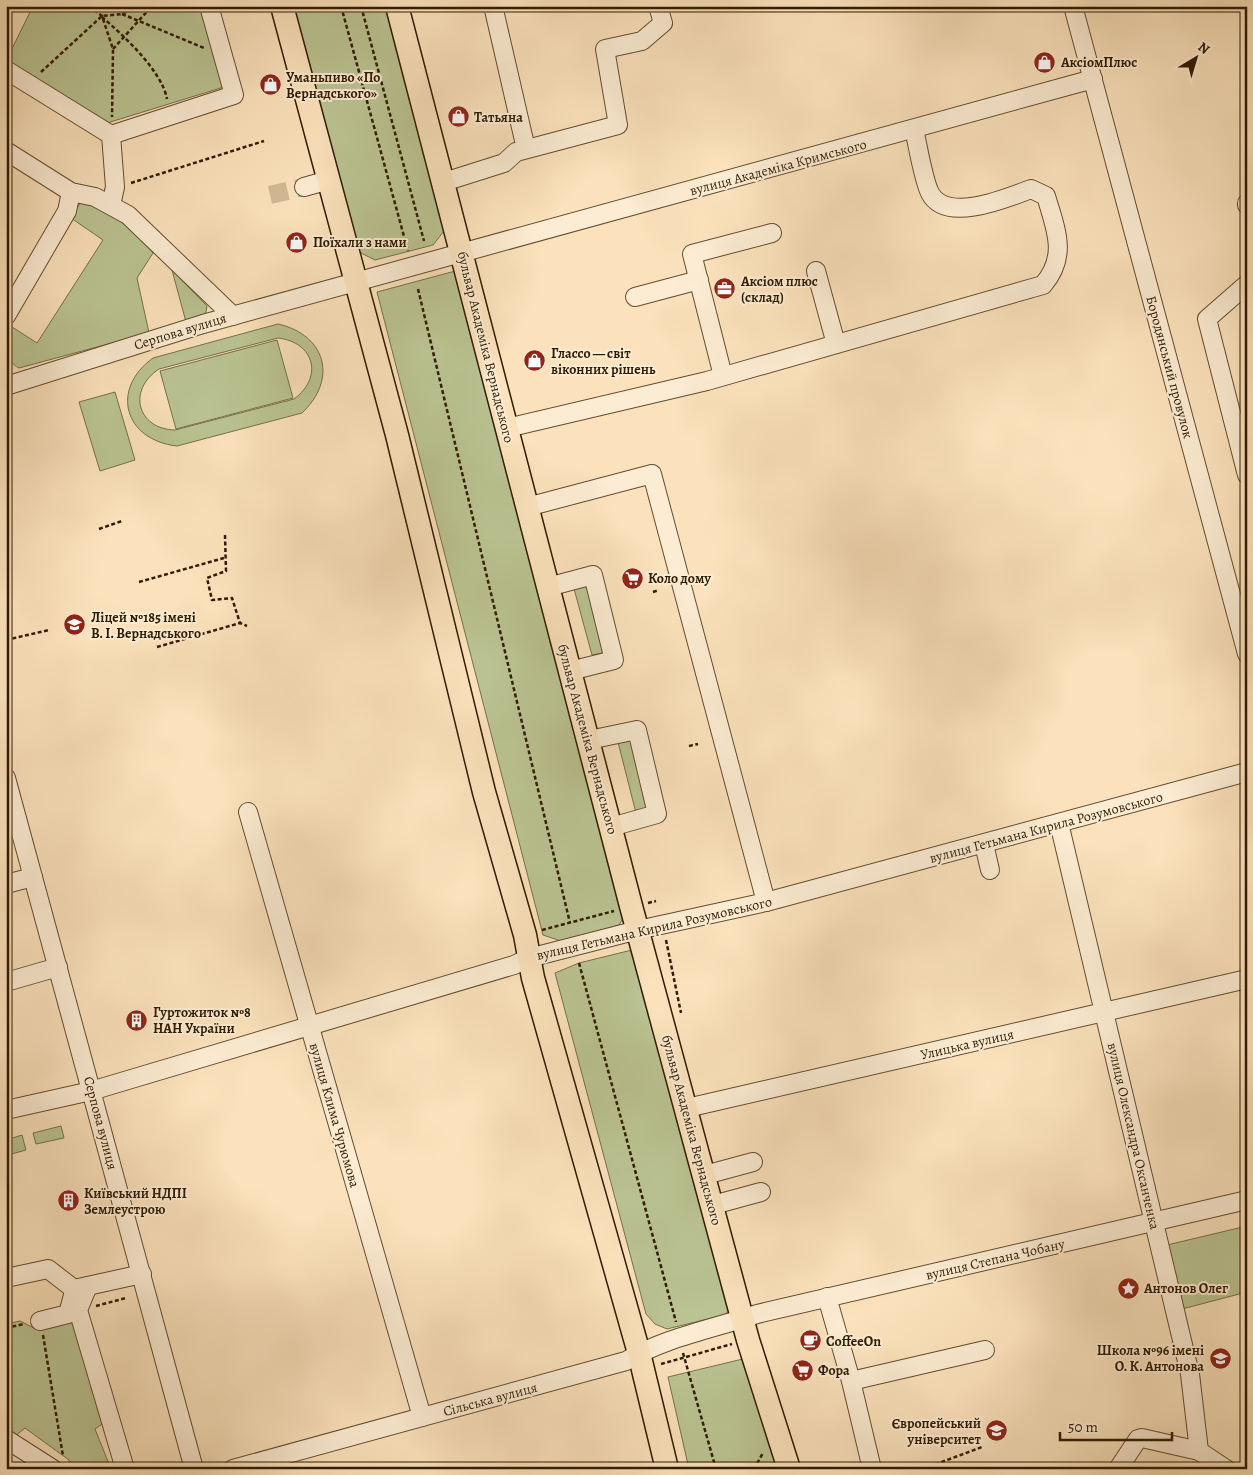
<svg xmlns="http://www.w3.org/2000/svg" width="1253" height="1475" viewBox="0 0 1253 1475" font-family="Alegreya,serif">
<rect width="100%" height="100%" fill="#fbe2bc"/>
<filter id="stains"><feTurbulence type="fractalNoise" baseFrequency=".004" numOctaves="4"/><feColorMatrix values="0 0 0 0 .2 0 0 0 0 .09 0 0 0 0 .02 0 0 0 .5 -.17"/></filter>
<radialGradient id="worn" r=".72"><stop offset=".6" stop-color="#630" stop-opacity="0"/><stop offset="1" stop-color="#630" stop-opacity=".3"/></radialGradient>
<g fill="#bbc493" stroke="#76704a" fill-rule="evenodd">
<polygon points="33,6 200,6 224,87 107,123 6,61"/>
<polygon points="292,6 389,6 448,226 433,245 375,260 355,250"/>
<path d="M82,200C114,216 131,225 153,253L137,278L149,333L19,368C5,362 6,340 6,326L9,325L37,343L103,240L71,218Z"/>
<polygon points="172,270 207,306 205,317 186,322"/>
<polygon points="459,270 626,913 619,925 561,941 543,935 377,292"/>
<path d="M278,324C326,335 338,379 302,413L177,446C124,440 110,389 153,358ZM278,338C314,342 324,377 294,399L175,430C137,429 127,390 159,369Z"/>
<polygon points="277,340 293,398 176,429 160,371"/>
<polygon points="115,392 135,460 100,471 79,402"/>
<polygon points="582,582 590,586 606,644 602,653 592,655 573,585"/>
<polygon points="628,740 635,744 649,801 645,810 636,813 618,742"/>
<polygon points="640,948 734,1307 724,1315 667,1329 655,1324 646,1314 555,973 579,963"/>
<polygon points="61,1126 64,1138 36,1144 33,1133"/>
<polygon points="22,1135 26,1150 8,1155 6,1140"/>
<polygon points="1247,1226 1247,1292 1182,1309 1167,1245"/>
<polygon points="74,1318 105,1422 95,1429 109,1464 120,1469 71,1469 69,1460 25,1428 14,1437 6,1432 6,1324 20,1321 36,1329"/>
<polygon points="751,1357 785,1469 689,1469 668,1377"/>
</g>
<g fill="none" stroke-linecap="round" stroke-linejoin="round">
<polyline stroke="#d2ba96" stroke-width="18" stroke-dasharray="18 9" stroke-linecap="butt" points="270,195 304,187"/>
<defs>
<g id="minor">
<polyline points="497,6 494,10 526,149"/>
<polyline points="1073,6 1247,654"/>
<polyline points="6,70 111,135 115,187 111,205"/>
<polyline points="111,135 234,95 209,6"/>
<polyline points="6,151 71,192 95,197 128,215 233,316"/>
<polyline points="444,182 504,163 516,152 618,125 605,49 642,41 663,23 658,6"/>
<polyline points="304,187 329,180"/>
<polyline points="1247,203 1247,205"/>
<polyline points="816,271 836,344"/>
<polyline points="1247,284 1207,319 1247,475"/>
<polyline points="635,297 699,280"/>
<polyline points="6,316 67,211 71,192"/>
<polyline points="723,376 692,254 772,233"/>
<polyline points="6,386 203,324 1093,79"/>
<path d="M507,428L707,381L1043,285C1068,256 1056,230 1046,196L1031,189C1007,198 946,224 930,193C923,179 918,146 914,129"/>
<polyline points="527,507 652,474 766,902"/>
<polyline points="548,587 593,575 614,660 570,671"/>
<polyline points="589,740 637,730 657,814 611,827"/>
<polyline points="6,778 194,1469"/>
<polyline points="248,812 422,1417"/>
<polyline points="1059,823 1190,1374 1199,1451"/>
<polyline points="984,844 990,870"/>
<polyline points="6,884 33,877"/>
<polyline points="6,982 58,967"/>
<polyline points="687,1108 1247,979"/>
<polyline points="6,1110 91,1091 514,965 529,958 638,930 766,902 1247,772"/>
<polyline points="705,1175 753,1162"/>
<polyline points="713,1205 761,1192"/>
<polyline points="6,1278 48,1269 74,1289 142,1274"/>
<polyline points="88,1286 78,1310 125,1469"/>
<polyline points="827,1297 851,1381 872,1469"/>
<polyline points="40,1321 68,1314 73,1295"/>
<polyline points="851,1381 985,1350"/>
<polyline points="6,1439 53,1469"/>
<path d="M233,1469L626,1361C666,1337 713,1329 757,1314L1247,1200"/>
<polyline points="1118,1469 1138,1439 1142,1438 1199,1451 1226,1469"/>
</g>
<g id="major">
<polyline points="282,6 397,435 484,792 525,935 533,978 639,1353 667,1469"/>
<polyline points="397,6 631,906 748,1340 789,1469"/>
</g>
</defs>
<use href="#minor" stroke="#634d2f" stroke-width="20"/>
<use href="#major" stroke="#301b00" stroke-width="25"/>
<g stroke="#301b00" stroke-width="2.5" stroke-dasharray="4 2.5" stroke-linecap="butt">
<polyline points="89,6 102,16 113,49 112,117"/>
<polyline points="341,6 408,251"/>
<polyline points="361,6 424,241"/>
<polyline points="122,14 204,48"/>
<path d="M102,17C124,36 162,71 167,99"/>
<polyline points="113,49 152,6"/>
<polyline points="41,72 102,16 122,14 137,6"/>
<polyline points="131,183 264,141"/>
<polyline points="418,289 570,923"/>
<polyline points="99,529 122,521"/>
<polyline points="225,535 226,571 207,578 212,600 232,598 240,623 247,626"/>
<polyline points="139,582 224,558"/>
<polyline points="653,592 659,590"/>
<polyline points="6,640 49,630"/>
<polyline points="157,647 240,623"/>
<polyline points="689,746 698,744"/>
<polyline points="648,903 656,901"/>
<polyline points="542,930 614,911"/>
<polyline points="666,940 681,1013"/>
<polyline points="579,963 676,1322"/>
<polyline points="96,1306 126,1298"/>
<polyline points="6,1328 24,1324"/>
<polyline points="43,1335 63,1456"/>
<polyline points="683,1353 716,1469"/>
<polyline points="661,1364 732,1344"/>
<polyline points="754,1469 763,1453"/>
<polyline points="923,1469 982,1447"/>
</g>
<use href="#minor" stroke="#fcecd3" stroke-width="18"/>
<use href="#major" stroke="#fbe2bc" stroke-width="22"/>
</g>
<defs>
<symbol id="shop-disc" viewBox="-11 -11 22 22"><circle r="9.5" fill="#8f2418" stroke="#fcecd3"/><path d="M-5-2.5h2.3a2.7 3.5 0 0 1 5.4 0H5L5.5 6h-11ZM-1.5-2.5h3a1.5 2.3 0 0 0-3 0Z" fill="#fff"/></symbol>
<symbol id="office-disc" viewBox="-11 -11 22 22"><circle r="9.5" fill="#8f2418" stroke="#fcecd3"/><path d="M-6-3h4V-5.5h4V-3h4V5H-6ZM-1-4.5V-3h2v-1.5ZM-6 0V1H6V0Z" fill="#fff"/></symbol>
<symbol id="supermarket-disc" viewBox="-11 -11 22 22"><circle r="9.5" fill="#8f2418" stroke="#fcecd3"/><path d="M-6-5.5h2.5l.6 2H6L4.5 2H-2.5L-4.4-4H-6ZM-1.5 3.2a1.3 1.3 0 1 0 .1 0ZM3 3.2a1.3 1.3 0 1 0 .1 0Z" fill="#fff"/></symbol>
<symbol id="school-disc" viewBox="-11 -11 22 22"><circle r="9.5" fill="#8f2418" stroke="#fcecd3"/><path d="M0-5L7-2L0 1L-7-2ZM-4 1L0 2.5L4 1V4Q0 6-4 4Z" fill="#fff"/></symbol>
<symbol id="building-disc" viewBox="-11 -11 22 22"><circle r="9.5" fill="#8f2418" stroke="#fcecd3"/><path d="M-4-6H4V6H1V3H-1V6H-4ZM-2.5-4.3h1.7v1.8h-1.7ZM.8-4.3h1.7v1.8H.8ZM-2.5-1h1.7V.8h-1.7ZM.8-1h1.7V.8H.8Z" fill="#fff"/></symbol>
<symbol id="sight-disc" viewBox="-11 -11 22 22"><circle r="9.5" fill="#8f2418" stroke="#fcecd3"/><path d="M0-6L1.8-2.2L6-1.7L2.9 1.2L3.7 5.4L0 3.3L-3.7 5.4L-2.9 1.2L-6-1.7L-1.8-2.2Z" fill="#fff"/></symbol>
<symbol id="cafe-disc" viewBox="-11 -11 22 22"><circle r="9.5" fill="#8f2418" stroke="#fcecd3"/><path d="M-5.5-4.5H6V0H3Q3 3.5 0 3.5H-2.5Q-5.5 3.5-5.5 0ZM3-3.2v2h1.7v-2ZM-6 4.5H4V6H-6Z" fill="#fff"/></symbol>
<symbol id="university-disc" viewBox="-11 -11 22 22"><circle r="9.5" fill="#8f2418" stroke="#fcecd3"/><path d="M0-5L7-2L0 1L-7-2ZM-4 1L0 2.5L4 1V4Q0 6-4 4Z" fill="#fff"/></symbol>
</defs>
<g fill-rule="evenodd">
<use href="#shop-disc" x="1032" y="50" width="25" height="25"/>
<use href="#shop-disc" x="258" y="72" width="25" height="25"/>
<use href="#shop-disc" x="446" y="104" width="25" height="25"/>
<use href="#shop-disc" x="284" y="230" width="25" height="25"/>
<use href="#office-disc" x="712" y="276" width="25" height="25"/>
<use href="#shop-disc" x="522" y="348" width="25" height="25"/>
<use href="#supermarket-disc" x="620" y="566" width="25" height="25"/>
<use href="#school-disc" x="62" y="612" width="25" height="25"/>
<use href="#building-disc" x="124" y="1008" width="25" height="25"/>
<use href="#building-disc" x="56" y="1188" width="25" height="25"/>
<use href="#sight-disc" x="1116" y="1276" width="25" height="25"/>
<use href="#cafe-disc" x="798" y="1328" width="25" height="25"/>
<use href="#school-disc" x="1208" y="1346" width="25" height="25"/>
<use href="#supermarket-disc" x="790" y="1358" width="25" height="25"/>
<use href="#university-disc" x="984" y="1418" width="25" height="25"/>
</g>
<g text-anchor="middle" stroke-width="4" stroke-linejoin="round" paint-order="stroke">
<g font-size="14" font-weight="bold" fill="#301b00" stroke="#fcecd3" text-anchor="start">
<text x="1061" y="67">АксіомПлюс</text>
<text x="286" y="82">Уманьпиво «По<tspan x="286" dy="16">Вернадського»</tspan></text>
<text x="474" y="122">Татьяна</text>
<text x="313" y="247">Поїхали з нами</text>
<text x="741" y="286">Аксіом плюс<tspan x="741" dy="16">(склад)</tspan></text>
<text x="551" y="358">Глассо — світ<tspan x="551" dy="16">віконних рішень</tspan></text>
<text x="648" y="583">Коло дому</text>
<text x="91" y="622">Ліцей №185 імені<tspan x="91" dy="16">В. І. Вернадського</tspan></text>
<text x="153" y="1017">Гуртожиток №8<tspan x="153" dy="16">НАН України</tspan></text>
<text x="84" y="1198">Київський НДПІ<tspan x="84" dy="16">Землеустрою</tspan></text>
<text x="1144" y="1293">Антонов Олег</text>
<text x="826" y="1346">CoffeeOn</text>
<text x="1204" y="1355" text-anchor="end">Школа №96 імені<tspan x="1204" dy="16">О. К. Антонова</tspan></text>
<text x="818" y="1375">Фора</text>
<text x="981" y="1428" text-anchor="end">Європейський<tspan x="981" dy="16">університет</tspan></text>
</g>
<g font-size="14" fill="#301b00" stroke="#fcecd3">
<text transform="translate(778 167) rotate(-15)" y="5">вулиця Академіка Кримського</text>
<text transform="translate(180 331) rotate(-17)" y="5">Серпова вулиця</text>
<text transform="translate(486 347) rotate(76)" y="5">бульвар Академіка Вернадського</text>
<text transform="translate(1170 367) rotate(75)" y="5">Бородянський провулок</text>
<text transform="translate(588 739) rotate(75)" y="5">бульвар Академіка Вернадського</text>
<text transform="translate(1046 827) rotate(-15)" y="5">вулиця Гетьмана Кирила Розумовського</text>
<text transform="translate(654 928) rotate(-13)" y="5">вулиця Гетьмана Кирила Розумовського</text>
<text transform="translate(967 1044) rotate(-13)" y="5">Улицька вулиця</text>
<text transform="translate(335 1115) rotate(74)" y="5">вулиця Клима Чурюмова</text>
<text transform="translate(101 1123) rotate(75)" y="5">Серпова вулиця</text>
<text transform="translate(692 1130) rotate(75)" y="5">бульвар Академіка Вернадського</text>
<text transform="translate(1134 1136) rotate(77)" y="5">вулиця Олександра Оксанченка</text>
<text transform="translate(995 1259) rotate(-13)" y="5">вулиця Степана Чобану</text>
<text transform="translate(490 1399) rotate(-15)" y="5">Сільська вулиця</text>
</g>
</g>
<rect width="1253" height="1475" fill="none" stroke="#fbe2bc" stroke-width="25"/>
<rect x="8" y="8" width="1238" height="1460" fill="none" stroke="#301b00" stroke-width="2.5"/>
<rect x="12" y="12" width="1228" height="1450" fill="none" stroke="#301b00"/>
<g transform="translate(1196 58) rotate(38)" stroke="#fcecd3" stroke-width="4" paint-order="stroke">
<path d="M0-4L9 19L0 12L-9 19Z" fill="#301b00"/>
<text y="-8" font-size="14" font-weight="bold" text-anchor="middle" fill="#301b00">N</text>
</g>
<path d="M1060 1432v8h112v-8" fill="none" stroke="#301b00" stroke-width="2.5"/>
<text x="1068" y="1432" font-size="15" fill="#301b00" stroke="#fcecd3" stroke-width="4" paint-order="stroke">50 m</text>
<rect width="100%" height="100%" filter="url(#stains)"/>
<rect width="100%" height="100%" fill="url(#worn)"/>
</svg>
